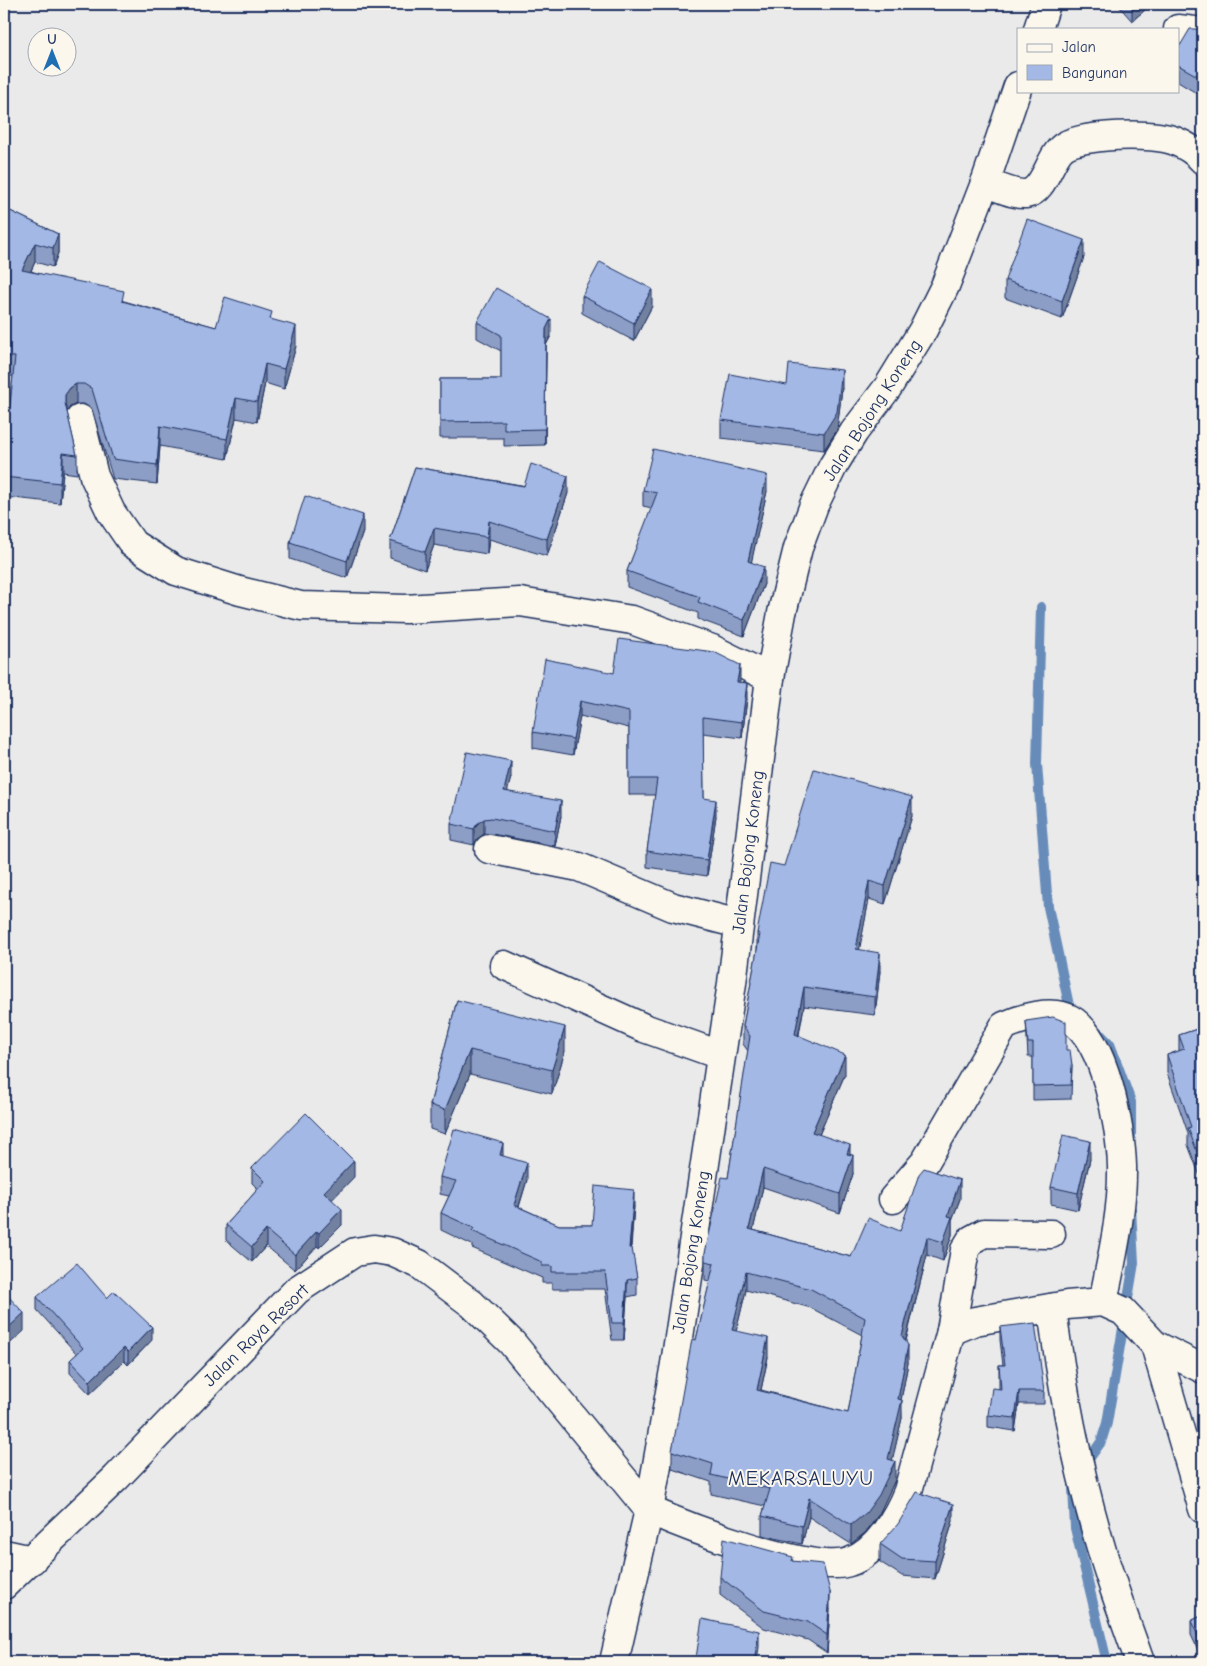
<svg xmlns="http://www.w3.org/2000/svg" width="1207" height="1666" viewBox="0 0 1207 1666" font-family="'Comic Neue',sans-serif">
<rect width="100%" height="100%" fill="#eaeaeb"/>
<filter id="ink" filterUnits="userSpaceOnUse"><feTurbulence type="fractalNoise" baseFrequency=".02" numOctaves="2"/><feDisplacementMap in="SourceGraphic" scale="10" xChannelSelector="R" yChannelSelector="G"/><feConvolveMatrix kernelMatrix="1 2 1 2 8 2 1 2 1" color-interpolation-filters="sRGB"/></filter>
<g filter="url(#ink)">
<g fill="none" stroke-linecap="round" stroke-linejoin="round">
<g stroke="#678cb9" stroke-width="10">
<polyline points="1041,607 1037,764 1048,907 1070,1010 1077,1013"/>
<polyline points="1097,1031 1110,1044 1131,1102 1131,1137"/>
<polyline points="1084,1466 1101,1442 1107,1423 1134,1263 1131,1209"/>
<polyline points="1073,1487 1075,1528 1107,1662"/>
</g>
<defs>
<g id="minor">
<polyline points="1038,29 1046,4"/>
<polyline points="1178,29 1203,32"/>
<path d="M985,183C997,186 1013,195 1026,194C1045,191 1049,158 1063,147C1080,134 1154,132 1175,141C1185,145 1196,152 1203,160"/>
<polyline points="80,419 94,476 111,512 133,544 176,571 240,591 301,606 405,609 520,602 632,620 712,649 770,678"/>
<polyline points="489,849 579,867 673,907 739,924"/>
<polyline points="504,965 644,1028 720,1055"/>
<path d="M893,1199L925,1162L1004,1026C1022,1018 1051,1009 1070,1019C1105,1038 1121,1129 1122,1166C1123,1211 1112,1258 1103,1302"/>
<path d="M1052,1308C1062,1390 1078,1471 1102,1551C1113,1588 1127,1625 1140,1662"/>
<polyline points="951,1331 965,1250 971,1240 984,1233 1051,1234"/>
<polyline points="1155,1345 1203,1369"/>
<polyline points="4,1554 32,1560"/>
<path d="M4,1585L116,1478L297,1290L355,1252L374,1249L392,1252L419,1264L472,1304L512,1343L649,1510C687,1527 813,1575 849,1562C877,1553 898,1516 908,1491L951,1331L975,1321L1067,1305L1103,1302L1123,1311L1155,1345L1203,1509"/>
<polyline points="614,1662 649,1510 675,1364 732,983 770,678 782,613 798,548 814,505 833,466 854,432 888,387 923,330 945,286 985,183 1018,86"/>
</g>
</defs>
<use href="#minor" stroke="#1b2f5e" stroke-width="31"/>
<use href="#minor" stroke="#fbf7ec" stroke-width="28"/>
</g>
<g fill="#8d9ec6" stroke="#1b2f5e" fill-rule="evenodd">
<polygon points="1117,4 1152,4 1132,21"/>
<polygon points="1203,33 1203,97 1178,82 1178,49"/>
<polygon points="4,208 58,234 58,253 53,267 35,262 31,271 124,301 216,327 272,319 296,346 284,389 265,383 257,422 236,418 227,459 160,446 157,484 113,479 92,409 84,404 76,404 70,407 67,412 77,455 77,474 63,472 60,503 4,497 4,461 13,376 4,376"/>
<polygon points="1084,257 1062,319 1005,298 1005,280"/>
<polygon points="582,296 652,306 634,341 582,313"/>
<polygon points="477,322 551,336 546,345 545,445 504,446 504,438 440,438 440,379 501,379 501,351 477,338"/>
<polygon points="787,385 842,388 837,430 824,450 721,438 721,420"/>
<polygon points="415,467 568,493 547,556 489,539 487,554 434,545 425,570 390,558 390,541"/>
<polygon points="643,490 767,491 751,562 764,584 744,636 698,619 698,613 627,587 627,571 652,508 643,506"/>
<polygon points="363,532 347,578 290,559 290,542"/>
<polygon points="614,673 740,682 747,699 742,738 703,733 704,798 716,816 707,876 647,867 647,851 655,795 629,795 629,728 580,716 573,755 533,748 533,732"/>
<polygon points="511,777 507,791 561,816 555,846 492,834 484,834 477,839 474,845 451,840 451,824"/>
<path d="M912,816L885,904L869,899L859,950L880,971L875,1015L804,1006L799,1035L845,1074L819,1135L850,1154L853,1174L840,1213L763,1187L753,1230L851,1257L900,1231L960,1199L952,1220V1235L943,1261L927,1255L906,1341L908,1363L901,1400L902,1418L892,1460L895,1480L879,1514L866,1532L851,1544L809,1517L802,1544L762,1535V1516L765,1506L711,1494V1482L672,1469V1451L696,1340L710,1281L705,1280V1253L728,1178L748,1051L743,1044V1026L757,951V933L784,866ZM746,1290L811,1308L862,1335L848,1413L761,1390L768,1357L736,1331Z"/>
<polygon points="457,1000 565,1051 552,1094 470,1074 445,1134 430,1129 430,1105"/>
<polygon points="1026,1021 1066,1050 1072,1065 1071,1099 1033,1100 1033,1057 1028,1057"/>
<polygon points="1203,1027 1203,1184 1188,1145 1188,1133 1167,1073 1167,1055 1179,1051 1179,1035"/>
<polygon points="503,1156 527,1180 519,1207 559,1225 592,1225 634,1206 631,1248 637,1278 637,1295 627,1297 624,1340 612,1340 605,1289 552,1289 552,1283 542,1283 542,1278 472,1248 472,1245 441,1230 441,1213 449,1196 440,1194 440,1177"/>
<polygon points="1090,1159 1078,1210 1051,1204 1051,1187"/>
<polygon points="252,1168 354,1177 331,1200 342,1225 319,1248 317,1246 295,1270 266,1246 252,1262 226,1240 226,1225 258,1189 252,1183"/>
<polygon points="37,1297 107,1298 152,1340 128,1365 124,1361 90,1394 70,1373 70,1360 77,1354 37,1310"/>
<polygon points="1000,1327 1044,1391 1044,1404 1019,1404 1015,1431 988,1427 988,1415 999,1389 999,1365 1003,1365 1000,1340"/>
<polygon points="953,1521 935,1579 902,1576 880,1562 880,1544"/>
<polygon points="793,1561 830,1609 827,1653 808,1640 764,1628 720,1595 720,1577"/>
<polygon points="1203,1615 1203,1662 1199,1662 1199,1654 1200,1654 1191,1635 1191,1621"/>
</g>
<g fill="#7381a1" stroke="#1b2f5e">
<polygon points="1132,4 1152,4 1132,21"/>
<polygon points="58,234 58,253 53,267 53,248"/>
<polygon points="1084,240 1084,257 1062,319 1062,301"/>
<polygon points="35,243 35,262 22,289 22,270"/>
<polygon points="652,289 652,306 634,341 634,323"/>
<polygon points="551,319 551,336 546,345 545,445 546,329"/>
<polygon points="296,326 296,346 284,389 284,369"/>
<polygon points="265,364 265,383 257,422 257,402"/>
<polygon points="842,370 842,388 837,430 824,450 824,433"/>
<polygon points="76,384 76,404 70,407 65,414 65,395 70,388"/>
<polygon points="236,398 236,418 227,459 227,439"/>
<polygon points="160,426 160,446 157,484 157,465"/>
<polygon points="63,453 63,472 60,503 60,483"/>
<polygon points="767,475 767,491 748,578 748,561"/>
<polygon points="568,476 568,493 547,556 547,539"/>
<polygon points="363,515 363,532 347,578 347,561"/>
<polygon points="489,521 489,539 487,554 487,537"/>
<polygon points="434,528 434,545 425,570 425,552"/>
<polygon points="764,567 764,584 744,636 744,620"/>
<polygon points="740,665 740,681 737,697 737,682"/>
<polygon points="747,683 747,699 742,738 742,722"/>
<polygon points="580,701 580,716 573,755 573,739"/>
<polygon points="511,761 511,777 504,806 504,791"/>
<polygon points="912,797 912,816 885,904 885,886"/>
<polygon points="716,800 716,816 707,876 707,860"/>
<polygon points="561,801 561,816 555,846 555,831"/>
<polygon points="484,819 484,834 477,839 474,845 474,829 477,824"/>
<polygon points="869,881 869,899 856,968 856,949"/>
<polygon points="880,953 880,971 875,1015 875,997"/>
<polygon points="804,987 804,1006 795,1052 795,1034"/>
<polygon points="565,1027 565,1051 552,1094 552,1070"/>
<polygon points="470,1050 470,1074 445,1134 445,1110"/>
<polygon points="845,1055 845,1074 812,1151 812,1132"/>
<polygon points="1090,1141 1090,1159 1078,1210 1078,1193"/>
<polygon points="503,1143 503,1160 500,1155"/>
<polygon points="850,1145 850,1163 847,1154"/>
<polygon points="853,1155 853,1174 840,1213 840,1194"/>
<polygon points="354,1161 354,1177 324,1208 324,1192"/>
<polygon points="527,1163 527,1180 514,1222 514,1205"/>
<polygon points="763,1169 763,1187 749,1248 749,1229"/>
<polygon points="960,1180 960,1199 952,1220 952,1235 943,1261 943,1242 948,1216"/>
<polygon points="634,1190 634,1206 629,1265 629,1248"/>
<polygon points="342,1209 342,1225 319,1248 319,1233"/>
<polygon points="266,1230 266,1246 252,1262 252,1247"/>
<polygon points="317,1231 317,1246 295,1270 295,1255"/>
<polygon points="927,1237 927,1255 902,1355 902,1336"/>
<polygon points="746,1272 746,1290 732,1349 732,1330"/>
<polygon points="627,1280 627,1297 624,1340 624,1323"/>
<polygon points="24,1313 24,1331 4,1349 4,1332"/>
<polygon points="152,1327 152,1340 128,1365 128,1352"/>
<polygon points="768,1338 768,1357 757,1408 757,1390"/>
<polygon points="908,1345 908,1363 900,1406 902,1400 902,1418 889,1475 895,1461 895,1480 879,1514 866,1532 851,1544 851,1525 898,1399"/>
<polygon points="124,1348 124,1361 90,1394 90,1381"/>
<polygon points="1019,1391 1019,1404 1015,1431 1015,1418"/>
<polygon points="809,1498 809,1517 802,1544 802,1526"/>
<polygon points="953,1504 953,1521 935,1579 935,1561"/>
<polygon points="830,1592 830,1609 827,1653 827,1635"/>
<polygon points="759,1631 759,1647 757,1662 754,1662"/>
</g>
<g fill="#a4b8e6" stroke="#1b2f5e" fill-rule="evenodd">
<polygon points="1190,29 1197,29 1203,33 1203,79 1178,65 1178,49"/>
<polygon points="4,208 58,234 53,248 35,243 22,270 124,291 122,301 216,327 225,297 272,312 270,319 296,326 284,369 265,364 257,402 236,398 227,439 160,426 157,465 113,459 92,389 84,384 76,384 70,388 65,395 65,403 77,455 63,453 60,483 4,477 4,461 15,357 4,356"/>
<polygon points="1027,219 1084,240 1062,301 1005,280"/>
<polygon points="600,262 652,289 634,323 582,296"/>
<polygon points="496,288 551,319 546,329 545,429 504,430 504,421 440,422 440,379 501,379 501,335 477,322"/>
<polygon points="789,364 842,370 837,412 824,433 721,420 730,374 787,385"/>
<polygon points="653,449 767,475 748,561 764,567 744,620 698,602 700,597 627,571 657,493 643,490"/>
<polygon points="531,464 568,476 547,539 489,521 487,537 434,528 425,552 390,541 415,467 524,486"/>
<polygon points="305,496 363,515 347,561 290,542"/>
<polygon points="619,639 714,652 740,665 737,682 747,683 742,722 703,717 704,798 716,800 707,860 647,851 657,779 629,779 629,712 580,701 573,739 533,732 545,659 614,673"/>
<polygon points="467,752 511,761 504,791 561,801 555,831 492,818 484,819 477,824 474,829 451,824"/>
<path d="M814,769L912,797L885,886L869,881L856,949L880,953L875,997L804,987L795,1034L845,1055L812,1132L850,1145L847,1154L853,1155L840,1194L763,1169L749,1229L851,1257L868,1218L900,1231L919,1174L924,1168L960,1180L948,1216L952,1217L943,1242L927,1237L902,1336L908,1345L898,1399L902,1400L888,1459L895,1461L879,1495L866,1513L851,1525L809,1498L802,1526L762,1516L770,1489L711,1475L713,1464L672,1451L692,1339L696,1340L714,1263L705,1261V1253L722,1177L728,1178L750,1036L743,1026L760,934L757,933L770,863L784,866ZM746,1272L811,1289L865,1318L848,1413L757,1390L768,1338L732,1330Z"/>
<polygon points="457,1000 565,1027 552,1070 470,1050 445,1110 430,1105"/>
<polygon points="1053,1017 1066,1022 1066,1050 1070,1050 1072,1065 1071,1085 1033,1086 1033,1043 1028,1043 1026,1021"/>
<polygon points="1203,1027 1203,1167 1188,1128 1191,1127 1167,1055 1184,1049 1179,1035"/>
<polygon points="306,1113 354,1161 324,1192 342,1209 319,1233 317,1231 295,1255 266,1230 252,1247 226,1225 265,1181 252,1168"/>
<polygon points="454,1129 503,1143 500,1155 527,1163 514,1205 559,1225 592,1225 595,1186 634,1190 629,1248 632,1248 637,1278 627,1280 624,1323 612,1323 605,1272 552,1272 552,1266 542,1266 542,1262 472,1231 474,1228 441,1213 456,1181 440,1177"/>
<polygon points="1063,1135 1090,1141 1078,1193 1051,1187"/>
<polygon points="77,1263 107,1298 114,1291 152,1327 128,1352 124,1348 90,1381 70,1360 83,1348 37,1297"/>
<polygon points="4,1292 24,1313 4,1332"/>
<polygon points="1035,1323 1044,1391 1019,1391 1015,1418 988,1415 992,1388 1001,1389 999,1365 1005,1365 1000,1327"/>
<polygon points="917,1492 953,1504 935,1561 902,1559 880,1544 898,1524"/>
<polygon points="724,1538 793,1557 792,1561 823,1564 830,1592 827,1635 808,1622 764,1611 720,1577"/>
<polygon points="1203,1615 1203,1646 1191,1621"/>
<polygon points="702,1619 759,1631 754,1662 690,1662 691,1657 696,1658"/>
<polygon points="1203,1652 1203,1662 1199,1654"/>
</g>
</g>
<g text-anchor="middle" stroke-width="4" stroke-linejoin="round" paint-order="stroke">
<g font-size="18" fill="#1b2f5e" stroke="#fbf7ec">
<text transform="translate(872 410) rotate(-57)" y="6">Jalan Bojong Koneng</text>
<text transform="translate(748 852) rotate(-83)" y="6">Jalan Bojong Koneng</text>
<text transform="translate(691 1252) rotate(-81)" y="6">Jalan Bojong Koneng</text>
<text transform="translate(256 1335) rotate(-44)" y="6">Jalan Raya Resort</text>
</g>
<g font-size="20" letter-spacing="1" fill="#1b2f5e" stroke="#fbf7ec">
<text x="801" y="1485">MEKARSALUYU</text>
</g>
</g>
<rect width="1207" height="1666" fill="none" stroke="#fbf7ec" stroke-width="20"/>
<rect x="10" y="10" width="1187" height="1646" fill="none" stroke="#1b2f5e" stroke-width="2" filter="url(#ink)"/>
<rect x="1017" y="28" width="162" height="65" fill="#fbf7ec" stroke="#a1a7b3"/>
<rect x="1027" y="44" width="25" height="8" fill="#fbf7ec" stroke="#a1a7b3"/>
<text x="1062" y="52" font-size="15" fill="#1b2f5e">Jalan</text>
<rect x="1027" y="65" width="25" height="15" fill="#a4b8e6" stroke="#a1a7b3"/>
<text x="1062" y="78" font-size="15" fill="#1b2f5e">Bangunan</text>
<g transform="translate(52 52)"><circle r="24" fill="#fbf7ec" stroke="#a1a7b3"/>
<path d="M0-4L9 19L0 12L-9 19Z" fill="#1f6fb2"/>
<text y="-8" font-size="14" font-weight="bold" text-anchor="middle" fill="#1b2f5e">U</text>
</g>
</svg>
